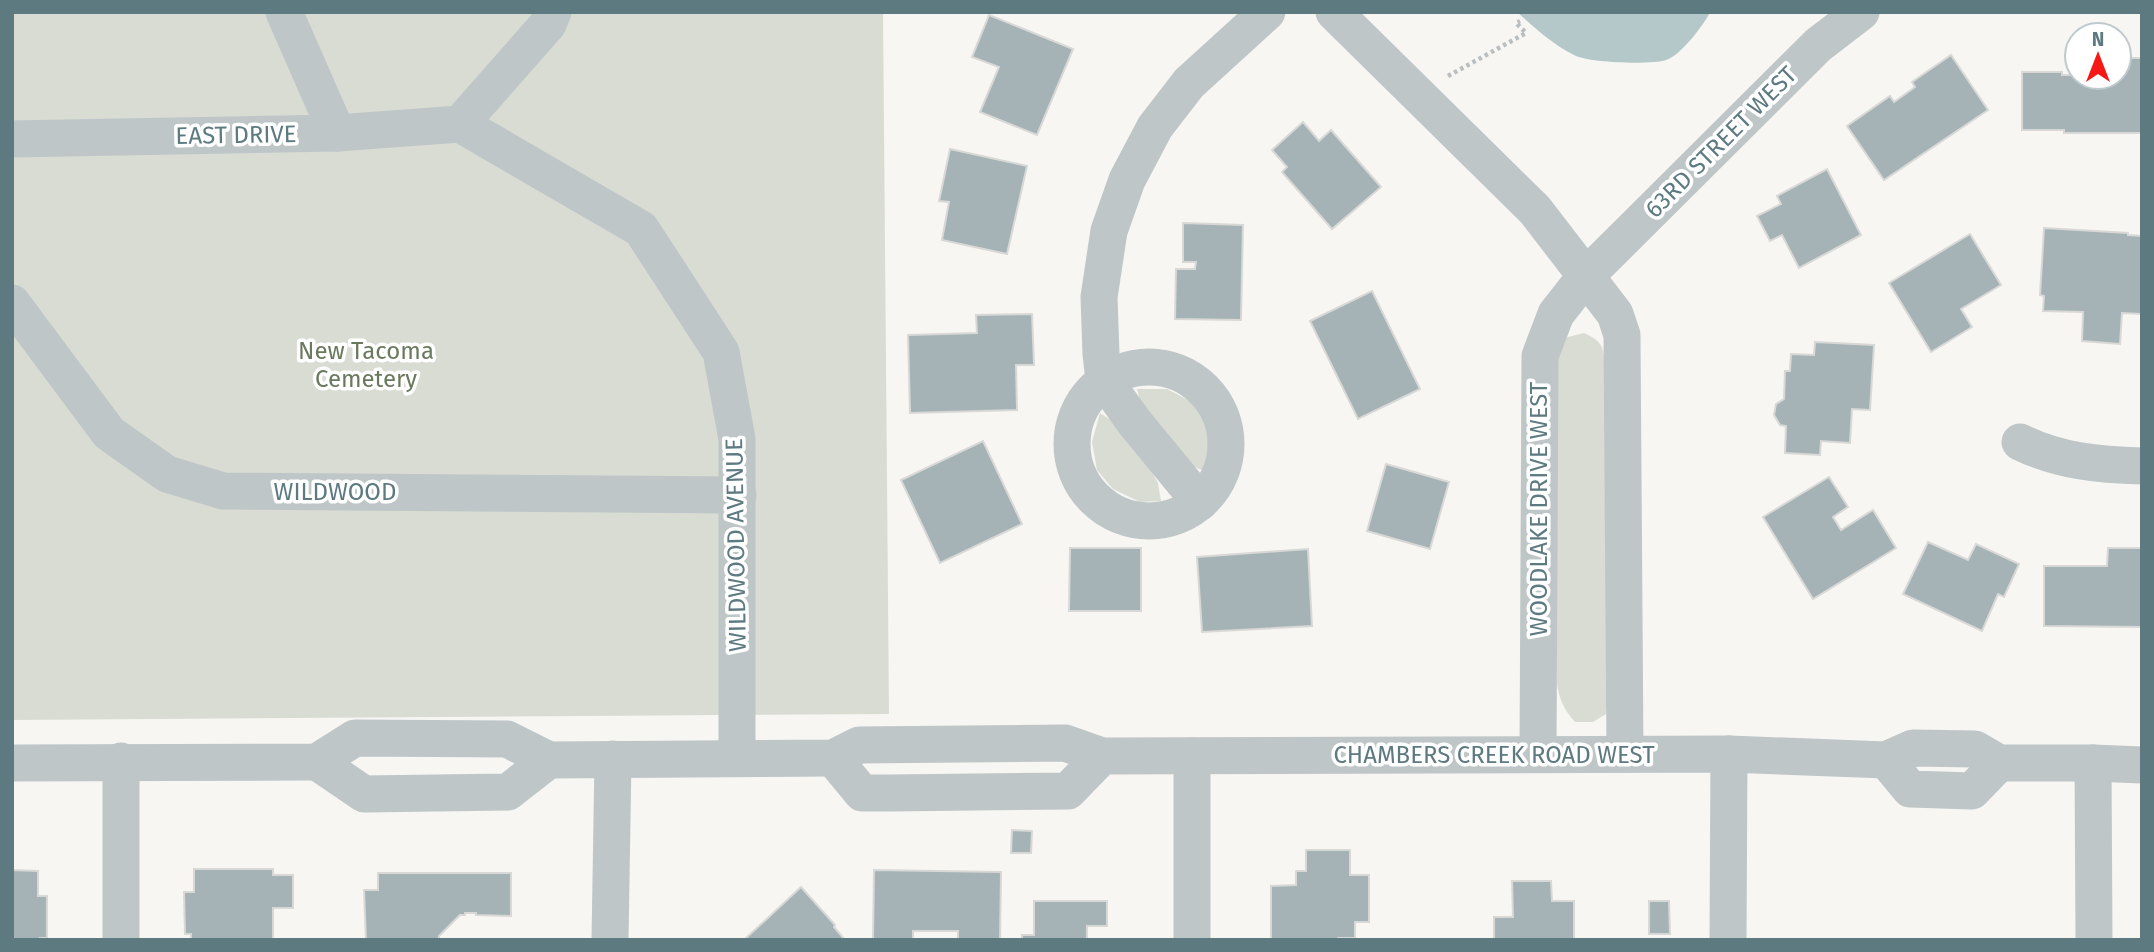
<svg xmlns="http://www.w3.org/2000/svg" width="2154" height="952" viewBox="0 0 2154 952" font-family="'Fira Sans',sans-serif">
<rect width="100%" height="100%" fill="#f7f6f3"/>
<g fill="#d8dcd2">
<polygon points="12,12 883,12 889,714 12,720"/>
<path d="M1584,333C1601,341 1603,345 1605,363L1609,696L1606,714L1593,722H1575C1564,710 1559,699 1557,683L1554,359L1564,338Z"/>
<polygon points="1137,389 1167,389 1192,402 1206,422 1211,452 1204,471 1188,464 1143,411"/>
<polygon points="1100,413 1120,426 1144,458 1158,483 1161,501 1140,502 1113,489 1097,470 1092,442"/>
</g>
<path fill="#b5c8c9" d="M1517,12H1710C1704,25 1680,56 1666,60C1651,65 1588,63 1574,55C1552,44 1535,28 1517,12Z"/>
<g fill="#a5b3b6" stroke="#d8d8d6" stroke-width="2">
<polygon points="989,15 1073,49 1037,135 980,112 999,67 972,57"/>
<polygon points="1951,55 1988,110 1884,180 1847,126 1890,96 1894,102 1915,87 1912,82"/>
<polygon points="2119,58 2141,58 2141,133 2064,133 2064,130 2022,130 2022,72 2062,72 2062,75 2077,75 2077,77 2119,77"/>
<polygon points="1303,122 1319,141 1331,130 1381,187 1332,229 1282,172 1287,167 1272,150"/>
<polygon points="950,149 1027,166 1007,254 942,240 949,202 939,201"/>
<polygon points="1827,169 1861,235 1799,268 1782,235 1770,241 1757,216 1781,204 1777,196"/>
<polygon points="1183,223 1243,225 1241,320 1175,319 1176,269 1195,269 1196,262 1183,262"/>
<polygon points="2044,228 2128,233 2128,235 2142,236 2142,314 2122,313 2120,344 2082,341 2083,312 2043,311 2044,296 2040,295"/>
<polygon points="1970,234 2001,285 1961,309 1972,327 1931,352 1889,283"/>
<polygon points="1372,291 1420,389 1358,419 1310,321"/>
<polygon points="1032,314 1034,365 1016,365 1017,410 910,413 908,335 977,333 976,315"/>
<polygon points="1815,342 1874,345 1870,410 1852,409 1850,443 1821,441 1820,455 1785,453 1786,426 1780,425 1774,415 1776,404 1784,399 1785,371 1790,371 1791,354 1814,355"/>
<polygon points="983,441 1022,524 940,563 901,480"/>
<polygon points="1386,464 1449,482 1430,549 1367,531"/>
<polygon points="1829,477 1848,507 1833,517 1841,530 1873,510 1896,548 1813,599 1763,517"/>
<polygon points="1928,542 1968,560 1976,544 2019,564 2004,597 1998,594 1982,631 1903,594"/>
<polygon points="1070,548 1141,548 1141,611 1069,611"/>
<polygon points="2108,548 2142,548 2142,627 2044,626 2044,566 2107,566"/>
<polygon points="1308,549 1312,626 1202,632 1197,557"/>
<polygon points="1012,830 1032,831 1031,853 1011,853"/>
<polygon points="1306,850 1350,850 1350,875 1369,875 1369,922 1355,922 1355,938 1338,938 1338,940 1271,940 1271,886 1296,885 1296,871 1306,871"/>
<polygon points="194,869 273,869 273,875 293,875 293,908 273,908 273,940 191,940 191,934 185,934 184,892 194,892"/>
<polygon points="12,870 38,871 38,896 47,896 47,938 40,938 40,940 12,940"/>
<polygon points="874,870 1001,872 1000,940 958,940 958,931 913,931 913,940 873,940"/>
<polygon points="378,873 511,873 511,916 476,915 476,913 465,913 465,915 460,915 439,936 439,940 366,940 364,890 378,890"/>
<polygon points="1512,881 1551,881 1552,901 1574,901 1574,940 1494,940 1494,917 1513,917"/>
<polygon points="801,887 835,925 834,927 845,940 744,940"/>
<polygon points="1034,901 1107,901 1107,926 1087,926 1087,940 1022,940 1022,935 1034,935"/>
<polygon points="1649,901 1669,901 1670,934 1649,934"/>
</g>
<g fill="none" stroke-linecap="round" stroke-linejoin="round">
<polyline stroke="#b9bec0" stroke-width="4.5" stroke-dasharray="3.5 3.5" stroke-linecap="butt" points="1448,76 1526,33 1516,23 1520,21"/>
<g stroke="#bec6c8" stroke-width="37">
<polyline points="284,12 337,133"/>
<polyline points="1334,12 1535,210 1615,314 1622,335 1625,754"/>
<polyline points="460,124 641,229 721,352 737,439 737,758"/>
<polyline points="460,124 548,24 553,12"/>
<polyline points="12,139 337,133 460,124"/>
<polyline points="12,303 109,433 167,474 223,491 738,495"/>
<circle cx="1149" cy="444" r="77"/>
<path d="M2020,442C2059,461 2099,465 2142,466"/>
<polyline points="1200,502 1135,423 1104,380 1101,354 1099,297 1109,231 1127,180 1155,127 1189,83 1267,12"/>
<polyline points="1538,754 1540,356 1556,314 1585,277 1818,45 1861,12"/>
<polyline points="1192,756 1192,940"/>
<polyline points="833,758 862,793 890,793 1068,791 1102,756"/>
<polyline points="1886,760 1910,789 1972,791 1999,763"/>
<polyline points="317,762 364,794 508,792 549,760"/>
<polyline points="12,763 317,762 355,738 507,739 549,760 833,758 859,745 1065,743 1102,756 1729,754 1886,760 1913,748 1975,749 1999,763 2093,763 2142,765"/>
<polyline points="2093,763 2094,940"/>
<polyline points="121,940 121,761"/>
<polyline points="610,940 613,759"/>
<polyline points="1728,940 1729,754"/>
</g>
</g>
<g text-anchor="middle" stroke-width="7" stroke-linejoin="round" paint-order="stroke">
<g font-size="24" fill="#5e7a81" stroke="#fff">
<text transform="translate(236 135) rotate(-1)" y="8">EAST DRIVE</text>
<text transform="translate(1721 142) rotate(-45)" y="8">63RD STREET WEST</text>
<text x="335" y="500">WILDWOOD</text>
<text transform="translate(1539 509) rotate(-90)" y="8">WOODLAKE DRIVE WEST</text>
<text transform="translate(736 545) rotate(-91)" y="8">WILDWOOD AVENUE</text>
<text x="1494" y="763">CHAMBERS CREEK ROAD WEST</text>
</g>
<g font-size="24" fill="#69795e" stroke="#fff">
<text x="366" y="359">New Tacoma<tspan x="366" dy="28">Cemetery</tspan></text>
</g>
</g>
<rect width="2154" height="952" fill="none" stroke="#5e7a81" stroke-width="28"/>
<g transform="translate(2098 56)"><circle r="33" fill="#ffffff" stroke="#bfcacd" stroke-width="2"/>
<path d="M0-5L12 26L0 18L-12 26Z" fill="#f51915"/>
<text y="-10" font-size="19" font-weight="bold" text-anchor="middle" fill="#5e7a81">N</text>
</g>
</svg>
